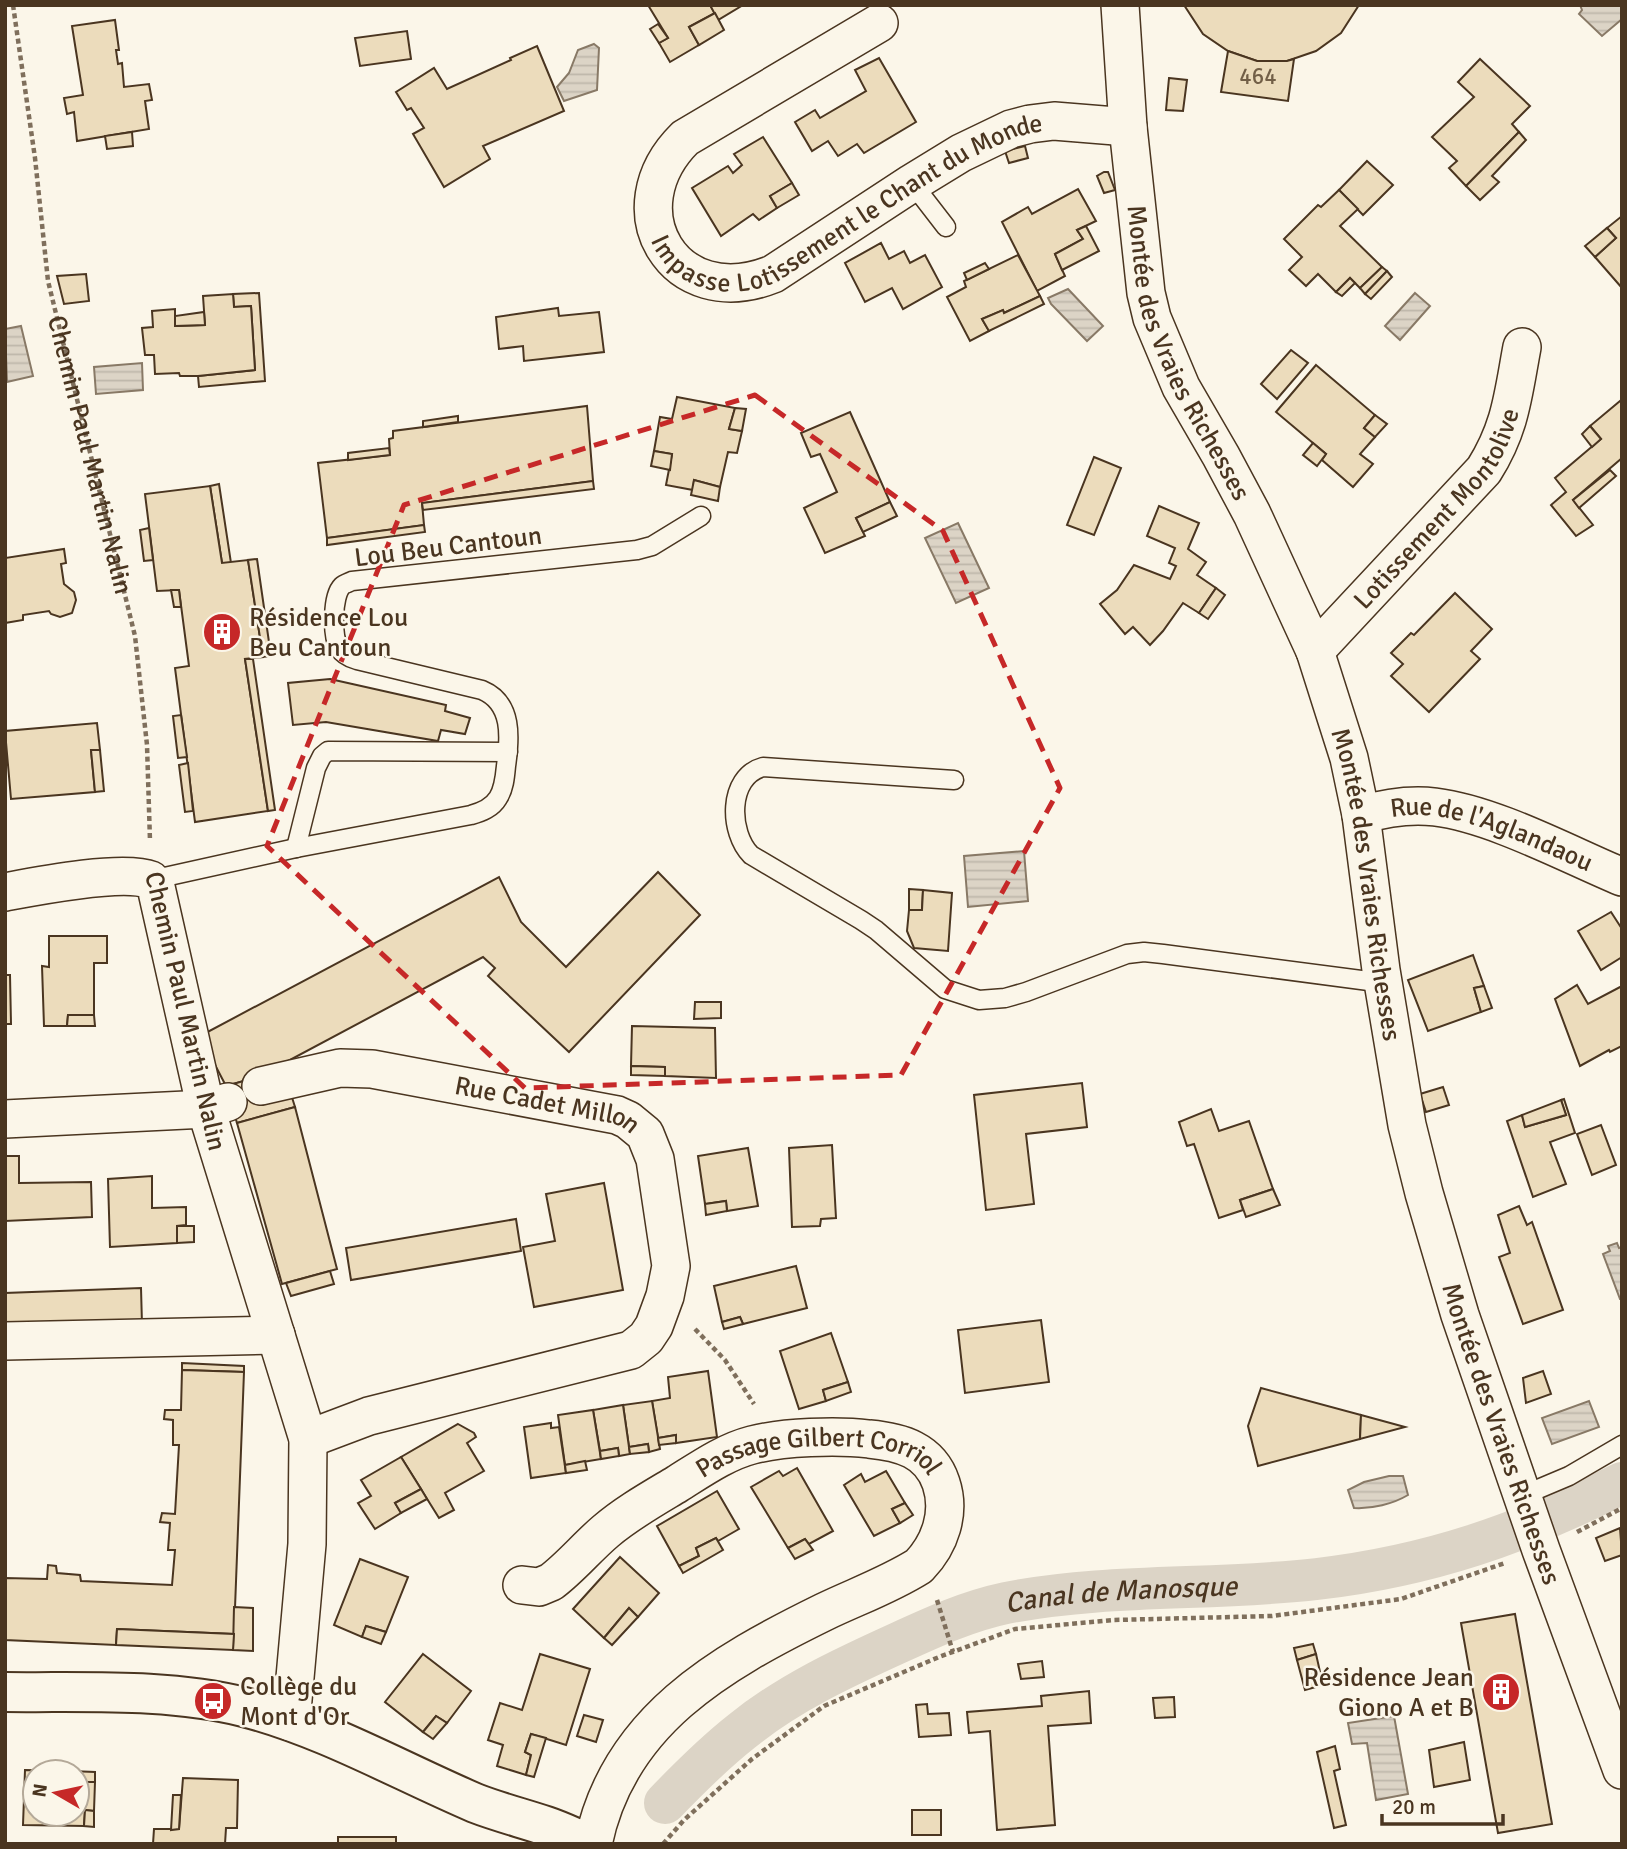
<svg xmlns="http://www.w3.org/2000/svg" width="1627" height="1849" viewBox="0 0 1627 1849" font-family="Signika,sans-serif">
<defs>
<pattern id="water-rules" width="6" height="5" patternUnits="userSpaceOnUse" patternTransform="scale(1.75)"><rect width="6" height="5" fill="#dcd4c6"/><path d="M0 2.5h6" fill="none" stroke="#beb7aa"/></pattern>
</defs>
<rect width="100%" height="100%" fill="#fbf6e9"/>
<g fill="url(#water-rules)" stroke="#887966" stroke-width="2">
<polygon points="1622,5 1622,19 1602,36 1579,14 1582,10 1580,5"/>
<polygon points="594,44 599,48 597,90 564,101 557,87 569,73 578,50"/>
<polygon points="1068,289 1103,326 1087,341 1051,304 1048,298"/>
<polygon points="1415,293 1430,306 1400,340 1385,326"/>
<polygon points="21,326 33,376 7,382 5,329"/>
<polygon points="142,363 143,390 96,394 94,367"/>
<polygon points="958,523 989,588 956,603 925,538"/>
<polygon points="1024,851 1028,901 968,907 964,856"/>
<polygon points="1617,1243 1619,1248 1622,1247 1622,1299 1620,1299 1603,1254 1610,1251 1608,1246"/>
<polygon points="1589,1401 1599,1427 1552,1444 1542,1418"/>
<path d="M1389,1476H1403L1408,1495C1393,1504 1372,1509 1354,1508L1348,1490L1364,1482Z"/>
<polygon points="1394,1716 1408,1794 1376,1800 1367,1743 1352,1744 1348,1723"/>
</g>
<g fill="none" stroke-linecap="round" stroke-linejoin="round">
<path stroke="#dcd4c6" stroke-width="42" id="s1" d="M665,1803C689,1778 714,1753 742,1731C789,1693 843,1668 898,1643C933,1627 968,1611 1006,1603C1108,1583 1214,1591 1317,1579C1429,1566 1521,1534 1622,1483"/>
</g>
<g fill="#ecdcbc" stroke="#4a3520" stroke-width="2">
<polygon points="648,5 710,5 715,13 689,27 699,45 670,62 659,43 668,38"/>
<polygon points="710,5 743,5 718,20"/>
<polygon points="1359,5 1341,33 1316,51 1287,61 1257,61 1228,51 1203,34 1184,5"/>
<polygon points="715,13 724,30 699,45 689,27"/>
<polygon points="115,20 119,50 116,50 118,64 122,63 124,87 149,84 152,100 145,101 149,129 77,141 74,112 67,114 64,98 83,95 72,26"/>
<polygon points="658,24 668,38 659,43 650,29"/>
<polygon points="407,31 411,59 360,66 355,38"/>
<polygon points="537,46 564,111 483,146 490,159 444,187 413,134 424,128 411,108 407,110 396,92 434,68 447,89 511,60 510,58"/>
<polygon points="1228,51 1257,61 1287,61 1294,59 1288,101 1221,92"/>
<polygon points="879,58 916,122 864,153 857,144 838,156 828,141 812,151 795,122 815,110 820,118 866,91 855,70"/>
<polygon points="1480,59 1530,106 1512,124 1519,132 1466,186 1449,168 1457,161 1432,137 1474,97 1458,82"/>
<polygon points="1169,78 1187,80 1183,111 1166,110"/>
<polygon points="132,132 133,146 107,149 105,136"/>
<polygon points="1519,132 1526,140 1492,176 1499,182 1480,200 1466,186"/>
<polygon points="763,137 792,183 770,196 777,208 759,220 753,214 721,236 692,188 728,166 733,173 742,165 734,154"/>
<polygon points="1025,146 1028,158 1009,163 1005,151"/>
<polygon points="1367,161 1393,185 1363,215 1339,190"/>
<polygon points="1104,172 1108,172 1115,190 1104,193 1097,176"/>
<polygon points="792,183 799,195 777,208 770,196"/>
<polygon points="1078,189 1096,221 1077,230 1083,239 1055,254 1065,276 1037,291 1002,222 1028,207 1032,214"/>
<polygon points="1339,190 1358,209 1340,226 1382,267 1360,288 1350,278 1336,292 1318,274 1306,286 1289,270 1302,257 1284,239 1318,205 1321,207"/>
<polygon points="1622,216 1622,288 1595,257 1616,238 1607,228"/>
<polygon points="1086,226 1099,251 1062,270 1055,254 1083,239 1077,230"/>
<polygon points="1607,228 1616,238 1595,257 1585,246"/>
<polygon points="881,243 889,259 904,251 910,263 925,255 942,287 903,309 892,288 865,302 845,263"/>
<polygon points="1018,255 1040,296 1004,313 1003,310 982,319 989,331 970,341 947,297 966,287 964,281"/>
<polygon points="985,263 989,269 967,280 964,273"/>
<polygon points="1382,267 1387,271 1365,294 1360,288"/>
<polygon points="1387,271 1392,277 1371,299 1365,294"/>
<polygon points="86,274 89,301 64,304 57,276"/>
<polygon points="1350,278 1355,283 1342,296 1336,292"/>
<polygon points="259,293 265,381 199,387 198,376 255,370 251,306 234,307 233,294"/>
<polygon points="233,294 234,307 251,306 255,370 198,376 180,376 179,373 155,374 154,355 145,355 142,328 153,327 152,311 175,309 175,326 205,325 203,296"/>
<polygon points="1040,296 1044,304 989,331 982,319 1003,310 1004,313"/>
<polygon points="558,308 559,316 599,312 604,352 524,361 523,346 499,349 496,317"/>
<polygon points="204,312 205,325 175,326 175,316"/>
<polygon points="1291,350 1308,363 1277,399 1261,384"/>
<polygon points="1316,365 1375,415 1364,428 1375,437 1360,454 1373,464 1353,487 1322,460 1326,454 1276,412"/>
<polygon points="677,397 735,408 729,429 742,431 737,453 728,452 720,487 694,480 693,490 666,485 672,454 654,451 660,417 672,419"/>
<polygon points="1620,401 1622,404 1622,458 1573,500 1593,525 1576,536 1551,505 1566,492 1555,478 1601,439 1590,426"/>
<polygon points="587,406 593,481 422,503 424,525 327,538 318,463 390,455 389,439 393,438 393,431"/>
<polygon points="735,408 746,409 742,431 729,429"/>
<polygon points="850,412 890,502 856,518 865,536 825,553 804,508 837,492 820,454 811,457 801,433"/>
<polygon points="1375,415 1387,424 1375,437 1364,428"/>
<polygon points="458,416 458,422 423,427 423,421"/>
<polygon points="1590,426 1601,439 1592,447 1582,434"/>
<polygon points="1313,443 1326,454 1317,466 1303,455"/>
<polygon points="389,448 390,455 348,460 348,453"/>
<polygon points="654,451 672,454 670,470 651,466"/>
<polygon points="1094,457 1121,468 1094,535 1067,525"/>
<polygon points="1610,470 1616,476 1579,508 1573,500"/>
<polygon points="694,480 720,487 718,501 691,495"/>
<polygon points="593,481 594,489 423,510 422,503"/>
<polygon points="219,484 231,563 222,563 210,486"/>
<polygon points="210,486 222,563 248,560 263,657 245,659 268,811 195,822 175,668 189,666 179,590 157,591 145,494"/>
<polygon points="890,502 897,516 863,532 856,518"/>
<polygon points="1159,506 1199,523 1188,549 1206,562 1197,575 1216,588 1199,613 1183,603 1163,631 1150,645 1133,627 1125,634 1100,604 1117,590 1134,565 1170,579 1176,566 1169,563 1175,548 1147,536"/>
<polygon points="424,525 425,532 327,545 327,538"/>
<polygon points="149,528 153,560 144,561 140,530"/>
<polygon points="64,549 66,563 61,564 64,584 74,592 76,600 72,613 60,617 51,614 49,611 23,615 23,620 5,623 5,558"/>
<polygon points="257,559 271,656 263,657 248,560"/>
<polygon points="1216,588 1225,595 1208,619 1199,613"/>
<polygon points="171,590 179,590 181,607 174,607"/>
<polygon points="1455,593 1492,629 1471,651 1480,659 1429,712 1391,676 1403,664 1391,653 1411,633 1414,635"/>
<polygon points="245,659 253,659 275,810 268,811"/>
<polygon points="330,679 446,705 445,711 470,718 465,734 441,730 438,741 326,722 293,725 288,683"/>
<polygon points="181,715 187,757 178,758 173,716"/>
<polygon points="97,723 100,750 91,750 95,792 11,799 5,731"/>
<polygon points="91,750 100,750 104,791 95,792"/>
<polygon points="188,763 193,811 185,812 179,765"/>
<polygon points="658,872 700,915 569,1052 488,976 495,968 483,957 258,1077 226,1086 200,1036 499,877 521,922 566,967"/>
<polygon points="909,889 923,890 922,910 909,910"/>
<polygon points="923,890 952,893 948,951 914,948 907,931 909,910 922,910"/>
<polygon points="1611,912 1622,929 1622,957 1601,970 1578,931"/>
<polygon points="49,936 107,936 107,963 94,963 94,1015 68,1015 67,1026 44,1026 42,966 49,967"/>
<polygon points="1473,955 1484,986 1474,988 1481,1012 1428,1031 1408,980"/>
<polygon points="5,975 10,975 11,1024 5,1024"/>
<polygon points="1577,985 1588,1004 1622,986 1622,1046 1610,1052 1609,1050 1580,1066 1555,999"/>
<polygon points="1484,986 1492,1008 1481,1012 1474,988"/>
<polygon points="695,1002 721,1002 721,1018 694,1019"/>
<polygon points="68,1015 94,1015 95,1026 67,1026"/>
<polygon points="632,1026 715,1028 716,1078 665,1076 665,1067 631,1066"/>
<polygon points="631,1066 665,1067 665,1076 631,1075"/>
<polygon points="258,1077 290,1091 295,1107 237,1123 226,1086"/>
<polygon points="1082,1083 1087,1127 1026,1134 1034,1204 986,1210 974,1095"/>
<polygon points="1443,1087 1449,1105 1426,1112 1420,1094"/>
<polygon points="1564,1099 1575,1133 1550,1142 1566,1184 1533,1197 1507,1121 1522,1115 1525,1127 1566,1115 1561,1100"/>
<polygon points="1561,1100 1566,1115 1525,1127 1522,1115"/>
<polygon points="295,1107 337,1269 282,1284 237,1123"/>
<polygon points="1211,1109 1219,1131 1249,1121 1273,1189 1240,1200 1243,1210 1219,1218 1194,1144 1187,1146 1179,1122"/>
<polygon points="1601,1125 1616,1165 1592,1175 1577,1134"/>
<polygon points="832,1145 836,1218 821,1219 820,1226 792,1227 789,1148"/>
<polygon points="748,1148 758,1206 727,1211 726,1201 705,1204 698,1156"/>
<polygon points="5,1156 19,1156 19,1183 91,1182 92,1217 5,1221"/>
<polygon points="152,1176 152,1208 186,1207 186,1225 177,1226 177,1243 110,1247 108,1179"/>
<polygon points="604,1183 623,1290 534,1307 523,1247 555,1241 546,1194"/>
<polygon points="1273,1189 1280,1205 1246,1217 1240,1200"/>
<polygon points="726,1201 727,1211 706,1215 705,1204"/>
<polygon points="1519,1206 1527,1225 1532,1222 1563,1310 1523,1324 1499,1257 1510,1253 1498,1215"/>
<polygon points="516,1219 521,1251 351,1280 346,1248"/>
<polygon points="177,1226 194,1226 194,1242 177,1243"/>
<polygon points="796,1266 807,1308 743,1324 740,1317 722,1322 714,1286"/>
<polygon points="330,1271 334,1284 291,1296 286,1283"/>
<polygon points="141,1288 142,1324 5,1329 5,1293"/>
<polygon points="740,1317 743,1324 724,1329 722,1322"/>
<polygon points="1041,1320 1049,1382 965,1393 958,1330"/>
<polygon points="831,1333 848,1382 823,1390 826,1401 799,1409 780,1351"/>
<polygon points="182,1363 244,1366 244,1372 182,1370"/>
<polygon points="182,1370 244,1372 234,1634 117,1629 116,1645 5,1640 5,1578 47,1579 48,1565 56,1566 57,1573 80,1575 81,1581 172,1585 175,1550 168,1550 170,1523 160,1522 162,1513 175,1514 179,1445 173,1445 173,1420 164,1419 165,1410 181,1410"/>
<polygon points="708,1371 717,1437 676,1443 676,1435 658,1438 652,1401 670,1398 668,1377"/>
<polygon points="1543,1371 1551,1394 1526,1403 1523,1378"/>
<polygon points="848,1382 851,1392 826,1401 823,1390"/>
<polygon points="1261,1388 1361,1415 1360,1439 1258,1466 1248,1426"/>
<polygon points="652,1401 660,1449 649,1452 648,1444 629,1447 623,1405"/>
<polygon points="623,1405 630,1454 619,1456 618,1448 600,1451 593,1410"/>
<polygon points="593,1410 601,1459 565,1465 558,1415"/>
<polygon points="1361,1415 1405,1427 1360,1439"/>
<polygon points="551,1423 551,1428 559,1427 566,1473 531,1478 524,1427"/>
<polygon points="458,1424 474,1433 476,1437 467,1443 484,1471 445,1493 454,1510 439,1518 401,1457"/>
<polygon points="676,1435 676,1443 659,1445 658,1438"/>
<polygon points="648,1444 649,1452 630,1454 629,1447"/>
<polygon points="618,1448 619,1456 601,1459 600,1451"/>
<polygon points="401,1457 421,1489 395,1503 401,1513 375,1529 358,1503 371,1496 361,1480"/>
<polygon points="585,1461 587,1470 566,1473 565,1465"/>
<polygon points="797,1468 833,1531 809,1544 805,1539 788,1548 751,1487 779,1471 783,1476"/>
<polygon points="886,1471 905,1503 892,1509 900,1523 874,1536 844,1485 861,1474 865,1482"/>
<polygon points="421,1489 427,1499 401,1513 395,1503"/>
<polygon points="717,1491 739,1529 718,1541 716,1538 696,1548 699,1556 679,1566 657,1526"/>
<polygon points="905,1503 913,1515 900,1523 892,1509"/>
<polygon points="1620,1528 1622,1555 1605,1561 1596,1538"/>
<polygon points="716,1538 723,1550 683,1573 679,1566 699,1556 696,1548"/>
<polygon points="805,1539 813,1550 795,1559 788,1548"/>
<polygon points="620,1557 659,1593 638,1617 629,1608 604,1638 573,1609"/>
<polygon points="360,1559 408,1577 386,1632 366,1626 362,1637 334,1625"/>
<polygon points="234,1607 253,1608 253,1651 233,1650"/>
<polygon points="629,1608 638,1617 612,1645 604,1638"/>
<polygon points="1515,1614 1552,1824 1498,1833 1461,1623"/>
<polygon points="366,1626 386,1632 381,1644 362,1637"/>
<polygon points="117,1629 234,1634 233,1650 116,1645"/>
<polygon points="1313,1644 1316,1654 1297,1660 1294,1648"/>
<polygon points="423,1654 471,1691 447,1723 436,1716 423,1732 385,1702"/>
<polygon points="540,1654 590,1669 566,1745 531,1734 525,1752 531,1755 526,1775 497,1766 503,1745 488,1740 500,1703 522,1710"/>
<polygon points="1316,1654 1323,1685 1305,1690 1297,1660"/>
<polygon points="1042,1661 1044,1677 1021,1679 1018,1664"/>
<polygon points="1089,1691 1091,1723 1048,1726 1055,1825 997,1830 990,1731 969,1733 967,1712 1042,1706 1041,1696"/>
<polygon points="1174,1697 1175,1717 1155,1718 1153,1698"/>
<polygon points="927,1704 928,1714 949,1713 951,1735 919,1737 916,1705"/>
<polygon points="584,1715 603,1720 596,1742 577,1736"/>
<polygon points="436,1716 447,1723 433,1739 423,1732"/>
<polygon points="531,1734 546,1738 534,1777 526,1775 531,1755 525,1752"/>
<polygon points="1464,1742 1470,1780 1434,1787 1429,1750"/>
<polygon points="1335,1746 1340,1769 1334,1771 1346,1825 1334,1828 1317,1752"/>
<polygon points="25,1770 70,1771 35,1772 35,1814 77,1814 77,1782 95,1782 94,1811 85,1810 84,1826 23,1825"/>
<polygon points="70,1771 95,1772 95,1782 77,1782 77,1772"/>
<polygon points="183,1778 238,1780 237,1828 226,1828 225,1844 153,1844 154,1829 179,1829"/>
<polygon points="173,1795 181,1795 179,1829 171,1830"/>
<polygon points="85,1810 94,1811 94,1827 84,1826"/>
<rect x="912" y="1810" width="29" height="25"/>
<rect x="338" y="1837" width="58" height="7"/>
</g>
<g fill="none" stroke-linecap="round" stroke-linejoin="round">
<defs>
<g id="lane">
<polyline points="912,183 946,227"/>
<path d="M954,780L763,767C727,777 729,833 751,855L861,920L876,930L945,989L979,1000L1005,998L1026,992L1127,954L1144,952L1163,954L1384,983"/>
<polyline points="296,848 316,768 322,756 328,751 508,752"/>
<path d="M151,880L296,848L471,815C482,812 492,808 498,798C504,789 505,777 506,766C510,738 513,703 482,690L357,660C350,658 343,655 339,648C332,636 332,596 342,586C344,584 350,582 352,581L637,550L652,546L701,516"/>
<polyline points="1524,1495 1569,1476 1622,1445"/>
</g>
<g id="street">
<path id="s3" d="M1120,5L1128,127L1146,293L1152,318L1181,387L1221,456L1252,514L1315,651L1349,758L1361,815L1381,970L1407,1125L1424,1193L1460,1315L1541,1550L1622,1770"/>
<path id="s4" d="M879,23L685,138C613,209 673,314 773,274L912,183L961,153L1011,129L1030,124L1054,121L1128,127"/>
<path id="s5" d="M1315,651L1484,470C1511,427 1513,395 1522,347"/>
<path id="s6" d="M1361,815C1385,808 1410,804 1435,807C1493,814 1567,854 1622,877"/>
<path d="M5,892C37,886 123,869 151,880L156,887L206,1109L308,1439L307,1544L291,1722"/>
<path id="s7" d="M261,1086L340,1068L372,1069L617,1115L628,1120L645,1134L655,1159L671,1266L665,1296L654,1326L646,1338L631,1350L369,1416L308,1439"/>
<polyline points="5,1119 206,1109 228,1102"/>
<polyline points="5,1341 276,1335"/>
<path id="s8" d="M522,1585L539,1587L551,1582C571,1567 587,1547 606,1531C627,1513 652,1499 677,1484C701,1469 725,1452 752,1445C783,1437 837,1435 869,1439C901,1442 930,1450 941,1483C951,1513 940,1544 919,1566C889,1585 855,1597 824,1612C720,1663 618,1721 593,1844"/>
</g>
<path id="secondary" d="M5,1692C84,1693 167,1688 244,1707C325,1728 398,1770 475,1803C498,1812 522,1818 546,1826C561,1831 575,1838 590,1844"/>
</defs>
<use href="#lane" stroke="#4a3520" stroke-width="21"/>
<use href="#street" stroke="#4a3520" stroke-width="40"/>
<use href="#secondary" stroke="#4a3520" stroke-width="42"/>
<g stroke="#7f6f5c" stroke-width="4.5" stroke-dasharray="5 3.5" stroke-linecap="butt">
<path id="s2" d="M13,5L35,158L48,281L135,636L147,745L150,841"/>
<polyline points="695,1329 725,1360 754,1404"/>
<polyline points="1577,1532 1622,1508"/>
<polyline points="937,1600 953,1652"/>
<polyline points="663,1844 684,1820 752,1759 824,1706 939,1657 1015,1629 1114,1620 1272,1616 1401,1599 1505,1563"/>
</g>
<use href="#lane" stroke="#fbf6e9" stroke-width="18"/>
<use href="#street" stroke="#fbf6e9" stroke-width="37"/>
<use href="#secondary" stroke="#fbf6e9" stroke-width="38"/>
</g>
<path fill="none" stroke="#c62828" stroke-width="5" stroke-dasharray="14 9" stroke-linejoin="round" d="M755,395L943,531L1060,788L901,1075L525,1088L267,846L404,505Z"/>
<defs>
<symbol id="building-disc" viewBox="-11 -11 22 22"><circle r="9.5" fill="#c62828" stroke="#fbf6e9"/><path d="M-4-6H4V6H1V3H-1V6H-4ZM-2.5-4.3h1.7v1.8h-1.7ZM.8-4.3h1.7v1.8H.8ZM-2.5-1h1.7V.8h-1.7ZM.8-1h1.7V.8H.8Z" fill="#fff"/></symbol>
<symbol id="bus-disc" viewBox="-11 -11 22 22"><circle r="9.5" fill="#c62828" stroke="#fbf6e9"/><path d="M-5-6H5V4H4V6H2V4H-2V6H-4V4H-5ZM-3.5-4V0h7V-4ZM-3.5 1.2v1.5H-2V1.2ZM2 1.2v1.5H3.5V1.2Z" fill="#fff"/></symbol>
</defs>
<g fill-rule="evenodd">
<use href="#building-disc" x="200" y="610" width="44" height="44"/>
<use href="#building-disc" x="1479" y="1670" width="44" height="44"/>
<use href="#bus-disc" x="191" y="1679" width="44" height="44"/>
</g>
<g text-anchor="middle" stroke-width="5" stroke-linejoin="round" paint-order="stroke">
<g font-size="23" fill="#725f47">
<text x="1258" y="84">464</text>
</g>
<g font-size="26" fill="#4a3520" stroke="#fbf6e9">
<text dy="9" stroke="none"><textPath href="#s4" startOffset="556">Impasse Lotissement le Chant du Monde</textPath></text>
<text dy="9" stroke="none"><textPath href="#s3" startOffset="359">Montée des Vraies Richesses</textPath></text>
<text dy="9" stroke="none"><textPath href="#s2" startOffset="457">Chemin Paul Martin Nalin</textPath></text>
<text dy="9" stroke="none"><textPath href="#s5" startOffset="189">Lotissement Montolive</textPath></text>
<text transform="translate(448 546) rotate(-7)" y="9">Lou Beu Cantoun</text>
<text dy="9" stroke="none"><textPath href="#s6" startOffset="136">Rue de l'Aglandaou</textPath></text>
<text dy="9" stroke="none"><textPath href="#s3" startOffset="926">Montée des Vraies Richesses</textPath></text>
<text transform="translate(186 1011) rotate(77)" y="9">Chemin Paul Martin Nalin</text>
<text dy="9" stroke="none"><textPath href="#s7" startOffset="292">Rue Cadet Millon</textPath></text>
<text dy="9" stroke="none"><textPath href="#s3" startOffset="1493">Montée des Vraies Richesses</textPath></text>
<text dy="9" stroke="none"><textPath href="#s8" startOffset="343">Passage Gilbert Corriol</textPath></text>
</g>
<g font-size="26" fill="#4a3520" stroke="#fbf6e9" text-anchor="start">
<text x="249" y="626">Résidence Lou<tspan x="249" dy="30">Beu Cantoun</tspan></text>
<text x="1474" y="1686" text-anchor="end">Résidence Jean<tspan x="1474" dy="30">Giono A et B</tspan></text>
<text x="240" y="1695">Collège du<tspan x="240" dy="30">Mont d'Or</tspan></text>
</g>
<g font-size="28" font-style="italic" fill="#4a3520" stroke="#fbf6e9">
<text dy="10" stroke="none"><textPath href="#s1" startOffset="516">Canal de Manosque</textPath></text>
</g>
</g>
<rect width="1627" height="1849" fill="none" stroke="#4a3520" stroke-width="14"/>
<g transform="translate(56 1793) rotate(279)"><circle r="33" fill="#fbf6e9" stroke="#b4a999" stroke-width="2"/>
<path d="M0-5L12 26L0 18L-12 26Z" fill="#c62828"/>
<text y="-10" font-size="19" font-weight="bold" text-anchor="middle" fill="#4a3520">N</text>
</g>
<path d="M1382 1814v10h121v-10" fill="none" stroke="#4a3520" stroke-width="3.5"/>
<text x="1392" y="1814" font-size="21" fill="#4a3520" stroke="#fbf6e9" stroke-width="5" paint-order="stroke">20 m</text>
</svg>
